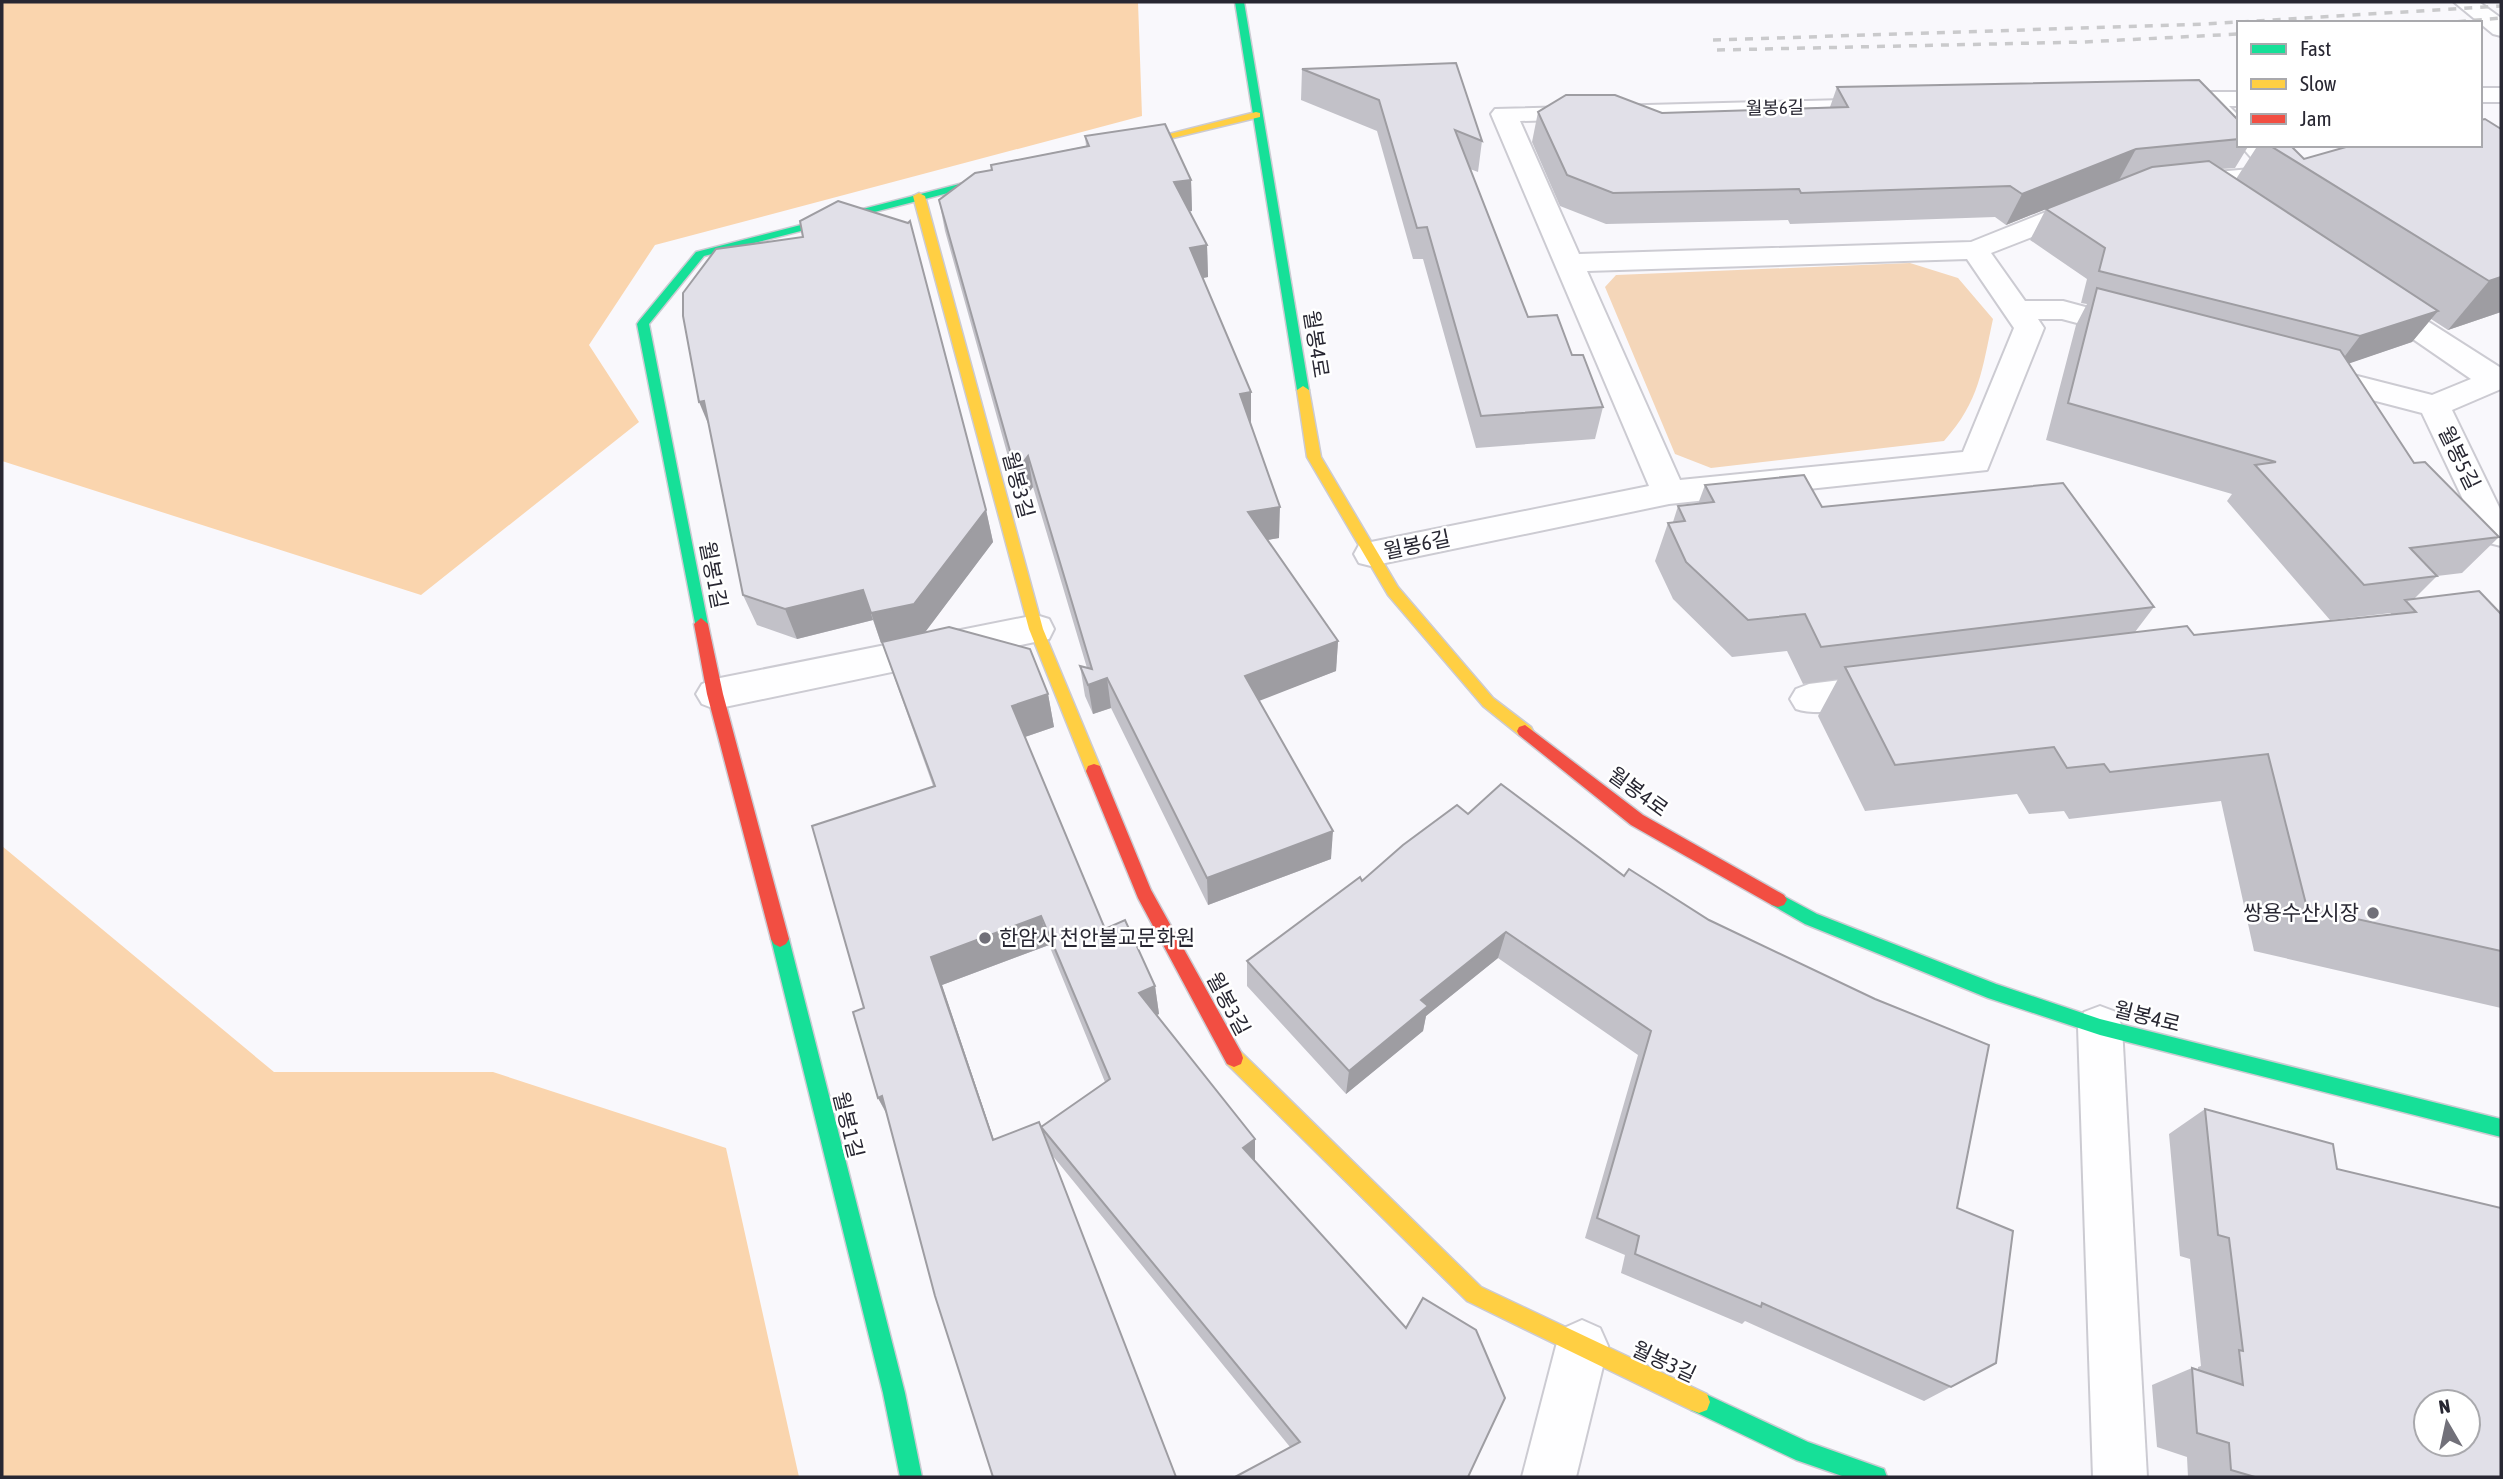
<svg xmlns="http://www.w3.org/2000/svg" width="2503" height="1479" viewBox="0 0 2503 1479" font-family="'Asap Condensed','Noto Sans KR',sans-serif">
<rect width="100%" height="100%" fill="#f9f8fc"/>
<path fill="#f4d6b9" d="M1910,263L1958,278L1993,319C1982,369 1980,401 1944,441L1711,468L1675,454L1605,287L1616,275Z"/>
<g fill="#fad5ae">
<polygon points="2,2 1138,2 1142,116 655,245 589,345 639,422 421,595 2,461"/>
<polygon points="2,846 274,1072 493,1072 726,1148 799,1477 2,1477"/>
</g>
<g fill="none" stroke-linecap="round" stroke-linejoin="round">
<defs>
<g id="street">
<polygon points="2454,2 2479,2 2501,18 2501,36 2493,34"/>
<rect x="2480" y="88" width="21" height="14"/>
<polygon points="2208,92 2239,92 2239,106 2229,106 2239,116 2239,136 2228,134 2196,99 2199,94"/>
<path d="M1881,99L1890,101L1893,106L1890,111L1520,121L1579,254L1971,242L2076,200L2086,198L2096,200L2100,206L2096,212L1991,253L2025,301H2063L2141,322L2145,328L2141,334L2130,337L2062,319H2038L2044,328L1987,470L1669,504L1371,566L1359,563L1354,554L1359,545L1371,542L1649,486L1491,114L1495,109ZM1967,259L2014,328L1963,452L1680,480L1587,271Z"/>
<polygon points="2240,145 2268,145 2284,163 2268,182 2259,184 2181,191 2172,189 2168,183 2172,177 2181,175 2251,169 2256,163"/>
<polygon points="2378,293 2388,296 2501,368 2501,389 2452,410 2501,511 2501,546 2489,543 2478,531 2422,413 2303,382 2299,375 2303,368 2314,365 2432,395 2471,379 2368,308 2363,302 2368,296"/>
<polygon points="1036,615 1049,619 1054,629 1049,639 715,709 702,704 696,694 702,684 715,679"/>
<path d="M1880,675L1893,680L1899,690L1893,700C1868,708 1820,717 1796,709L1790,699L1796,689L1809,684Z"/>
<polygon points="2100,1006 2116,1012 2122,1027 2147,1477 2093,1477 2078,1027 2084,1012"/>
<polygon points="1582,1320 1600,1328 1608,1346 1576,1477 1522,1477 1556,1346 1564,1328"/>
</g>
<g id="fast">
<polygon points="1235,2 1244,2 1309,390 1303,394 1297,390"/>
<polygon points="1006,172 1010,173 1010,177 704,256 649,324 708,624 701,630 696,628 637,324 639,321 696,252"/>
<polygon points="1778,893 1817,914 1996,984 2100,1019 2501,1119 2501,1137 2100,1035 1988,998 1805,924 1772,905 1769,900 1772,895"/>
<polygon points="780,931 786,934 789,939 905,1393 922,1477 900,1477 883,1393 771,939 774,934"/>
<polygon points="1699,1391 1808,1442 1884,1469 1887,1477 1845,1477 1796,1460 1691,1410 1688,1402 1691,1394"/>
</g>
<g id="slow">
<polygon points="1256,112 1260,113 1260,117 1119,151 1114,148"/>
<polygon points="919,193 925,196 1043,629 1102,771 1100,776 1088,776 1086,771 1029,629 913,196"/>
<polygon points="1303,386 1309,390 1321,457 1398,587 1493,698 1531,727 1533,731 1531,735 1519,735 1483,706 1388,595 1307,457 1297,390"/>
<polygon points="1234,1049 1241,1052 1481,1287 1707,1394 1710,1402 1707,1410 1699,1413 1691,1410 1467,1301 1227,1064 1225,1058 1227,1052"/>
</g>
<g id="jam">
<polygon points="701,618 708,624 723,694 789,939 786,944 780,947 774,944 771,939 707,694 694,624"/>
<polygon points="1525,725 1643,815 1784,895 1787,900 1784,905 1778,907 1772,905 1631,825 1519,735 1517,731 1519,727"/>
<polygon points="1094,764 1100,766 1102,771 1151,890 1241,1052 1243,1058 1241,1064 1234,1067 1227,1064 1138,898 1086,771 1088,766"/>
</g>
</defs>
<use href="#street" stroke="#cccbd2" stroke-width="4"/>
<use href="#fast" stroke="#cccbd2" stroke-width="3"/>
<use href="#slow" stroke="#cccbd2" stroke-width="3"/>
<use href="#jam" stroke="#cccbd2" stroke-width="3"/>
<use href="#street" fill="#fefeff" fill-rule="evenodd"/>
<use href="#fast" fill="#16e098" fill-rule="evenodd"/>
<use href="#slow" fill="#ffcf43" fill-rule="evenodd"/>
<use href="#jam" fill="#f24e42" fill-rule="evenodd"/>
<g stroke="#cacacc" stroke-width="3.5" stroke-dasharray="8 8" stroke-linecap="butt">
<polyline points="2442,23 2501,18"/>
<polyline points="1713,40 2206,24 2501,6"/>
<polyline points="1717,50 2083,42 2239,34"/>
</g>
</g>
<g fill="#c2c1c8" fill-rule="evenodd">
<polygon points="1302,69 1482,141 1478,172 1470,169 1528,317 1572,355 1603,407 1595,439 1476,448 1423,259 1413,259 1377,131 1301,100"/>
<path d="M1837,87L2239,121V145H2249L2235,168L2221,169L2236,179L2258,145H2290L2304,159L2501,127V312L2448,330L2431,319L2412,342L2349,363L2414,463L2499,537L2462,573L2437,576L2415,598L2501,614V1008L2254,951L2221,801L2069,819L2064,811L2029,814L2017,794L1865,811L1818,716L1838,679L1803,684L1787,651L1732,657L1673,599L1655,561L1668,523L1673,522L1678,506L1698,504L1705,485L1822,507L2154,607L2135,632L2194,635L2390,615L2391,613L2330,620L2227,501L2232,494L2046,440L2076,325L2087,304L2081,303L2087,279L2030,240L2046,209L2006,225L1995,217L1790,224L1788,220L1606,224L1560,206L1532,142L1538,112L1662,113L1830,107ZM2121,179L2060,203L2119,180Z"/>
<polygon points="1085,136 1191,180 1192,211 1189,211 1207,245 1208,277 1203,278 1251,424 1279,538 1267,540 1338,641 1336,671 1259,700 1331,859 1208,905 1111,708 1093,714 1085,696 1080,666 1087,668 1033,487 1021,503 945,231 939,200 991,170 991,165 1086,146"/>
<path d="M803,237L986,510L993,542L925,632L1048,694L1054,727L1025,737L1105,929L1155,986L1159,1014L1157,1015L1255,1139V1161L1406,1328L1505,1398L1290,1447L1052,1155L887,1115L878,1098L864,1008L933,786L882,643H881L873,620L797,639L757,625L743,595ZM1049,945L1105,1082L1041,1127L994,1140L942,985Z"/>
<polygon points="1403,845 1957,1208 1996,1363 1924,1401 1745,1321 1742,1324 1621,1273 1625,1255 1585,1238 1638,1055 1498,958 1426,1016 1423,1031 1346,1094 1247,986 1247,961 1362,881"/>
<polygon points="2205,1109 2337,1169 2501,1477 2188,1477 2187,1457 2157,1447 2152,1385 2192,1368 2198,1370 2198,1367 2201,1366 2190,1259 2180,1256 2169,1134"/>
</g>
<g fill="#9e9da2">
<polygon points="2136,149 2119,180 2006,225 2022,194"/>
<polygon points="1191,180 1192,211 1175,214 1174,182"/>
<polygon points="1207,245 1208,277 1192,280 1190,248"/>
<polygon points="2501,277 2501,312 2448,330 2489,281"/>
<polygon points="2438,311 2412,342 2336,368 2360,336"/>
<polygon points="1251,392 1251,424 1240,394"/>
<polygon points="704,401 712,433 699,402"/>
<polygon points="1028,456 1033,487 1021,503 1016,472"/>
<polygon points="1280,507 1279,538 1248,543 1248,512"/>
<polygon points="986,510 993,542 923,635 881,643 871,613"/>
<polygon points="863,590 873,620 797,639 785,609"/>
<polygon points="1338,641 1336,671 1246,706 1245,676"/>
<polygon points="1107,678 1111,708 1093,714 1088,685"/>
<polygon points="1048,694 1054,727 1019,739 1012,706"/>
<polygon points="1333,831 1331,859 1208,905 1207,878"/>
<polygon points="1041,916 1049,945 942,985 1002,1164 993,1140 931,957"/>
<polygon points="1506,932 1498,958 1426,1016 1423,1031 1346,1094 1349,1071 1421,1000"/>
<polygon points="1155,986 1159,1014 1143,1021 1139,993"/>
<polygon points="882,1096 892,1123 878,1098"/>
<polygon points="1255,1139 1255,1163 1243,1148"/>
</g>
<g fill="#e1e0e8" stroke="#9e9da2" stroke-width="2" fill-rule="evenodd">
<polygon points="1456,63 1482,141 1455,130 1528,317 1557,315 1572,355 1583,355 1603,407 1481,416 1427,227 1417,228 1379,100 1302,69"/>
<polygon points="2199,80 2239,121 2239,139 2136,149 2022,194 2010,186 1801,193 1799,189 1613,193 1567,175 1538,112 1566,95 1615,95 1662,113 1848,107 1837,87"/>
<polygon points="2485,119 2501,129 2501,277 2489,281 2269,145 2290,145 2304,159 2353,145 2480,145 2480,120"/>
<polygon points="1165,124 1191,180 1174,182 1207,245 1190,248 1251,392 1240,394 1280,507 1248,512 1338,641 1245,676 1333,831 1207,878 1107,678 1088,685 1080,666 1092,669 1028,456 1016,472 939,200 975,173 992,170 991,165 1089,146 1085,136"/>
<polygon points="2209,161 2438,311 2360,336 2099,271 2105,248 2046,209 2152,167"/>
<polygon points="838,201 908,223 910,221 986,510 914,604 871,613 863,590 785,609 743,595 704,401 699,402 683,316 683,293 716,249 803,237 800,221"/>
<polygon points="2097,288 2340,350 2414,463 2425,462 2499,537 2410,548 2437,576 2364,585 2255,465 2276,462 2068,403"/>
<polygon points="1804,475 1822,507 2063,483 2154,607 1821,647 1805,614 1748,620 1686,562 1668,523 1685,521 1678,506 1714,502 1705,485"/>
<polygon points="2479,591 2501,614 2501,951 2307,908 2268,754 2110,772 2104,764 2067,768 2054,747 1895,765 1845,667 2187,626 2194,635 2416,612 2405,600"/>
<path d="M949,627L1030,649L1048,694L1012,706L1105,929L1125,920L1155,986L1139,993L1255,1139L1243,1148L1406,1328L1423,1298L1476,1330L1505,1398L1468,1477H1235L1300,1442L1041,1127L1176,1477H993L935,1296L882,1096L878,1098L853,1012L864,1008L812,826L935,786L882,642ZM1041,916L1110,1079L1041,1127L1039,1122L993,1140L931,957Z"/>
<polygon points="1501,784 1624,876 1629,869 1709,920 1875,999 1989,1045 1957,1208 2013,1231 1996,1363 1951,1387 1762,1303 1761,1307 1635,1254 1639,1236 1597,1218 1651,1031 1506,932 1421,1000 1428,1006 1349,1071 1247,961 1360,877 1362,881 1403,845 1457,805 1468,814"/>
<path d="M2205,1109L2333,1144L2337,1169L2501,1208V1477H2255L2231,1470L2229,1443L2197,1433L2192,1368L2243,1385L2239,1350L2243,1351L2229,1238L2218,1235ZM2426,1402H2468V1444H2426Z"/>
</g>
<g fill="#717079" stroke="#fff" stroke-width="2.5">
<circle cx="2373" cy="913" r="7"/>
<circle cx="985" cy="938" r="7"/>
</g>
<g text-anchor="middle" stroke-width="5" stroke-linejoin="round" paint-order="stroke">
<g font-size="18" fill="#282732" stroke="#fff">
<text transform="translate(1775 108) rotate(-1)" y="6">월봉6길</text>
</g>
<g font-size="21" fill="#282732" stroke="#fff">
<text transform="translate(1316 344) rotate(81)" y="7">월봉4로</text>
<text transform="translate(2459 458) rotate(64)" y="7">월봉5길</text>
<text transform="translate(1018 485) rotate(75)" y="7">월봉3길</text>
<text transform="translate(1417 545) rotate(-12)" y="7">월봉6길</text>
<text transform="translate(713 575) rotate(79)" y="7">월봉1길</text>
<text transform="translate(1638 792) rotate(36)" y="7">월봉4로</text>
<text transform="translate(1228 1004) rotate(62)" y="7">월봉3길</text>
<text transform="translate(2147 1017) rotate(14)" y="7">월봉4로</text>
<text transform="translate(848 1125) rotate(76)" y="7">월봉1길</text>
<text transform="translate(1664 1362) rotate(25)" y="7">월봉3길</text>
</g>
<g font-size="21" fill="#282732" stroke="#fff" text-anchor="end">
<text x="2359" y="920">쌍용수산시장</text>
<text x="999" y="945" text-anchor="start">한암사 천안불교문화원</text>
</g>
</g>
<rect width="2503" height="1479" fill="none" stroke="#282732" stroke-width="7"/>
<rect x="2237" y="21" width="245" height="126" fill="#ffffff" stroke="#a9a9ad" stroke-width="2"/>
<rect x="2251" y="44" width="35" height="10" fill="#16e098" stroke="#a9a9ad" stroke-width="2"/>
<text x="2300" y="56" font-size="21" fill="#282732">Fast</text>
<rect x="2251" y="79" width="35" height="10" fill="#ffcf43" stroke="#a9a9ad" stroke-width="2"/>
<text x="2300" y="91" font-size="21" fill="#282732">Slow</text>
<rect x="2251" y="114" width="35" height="10" fill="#f24e42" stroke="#a9a9ad" stroke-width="2"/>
<text x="2300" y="126" font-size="21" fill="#282732">Jam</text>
<g transform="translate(2447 1423) rotate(351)"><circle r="33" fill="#ffffff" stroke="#a9a9ad" stroke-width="2"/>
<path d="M0-5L12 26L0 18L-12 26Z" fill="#717079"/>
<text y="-10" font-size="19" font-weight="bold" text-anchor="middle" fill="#282732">N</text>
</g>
</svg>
